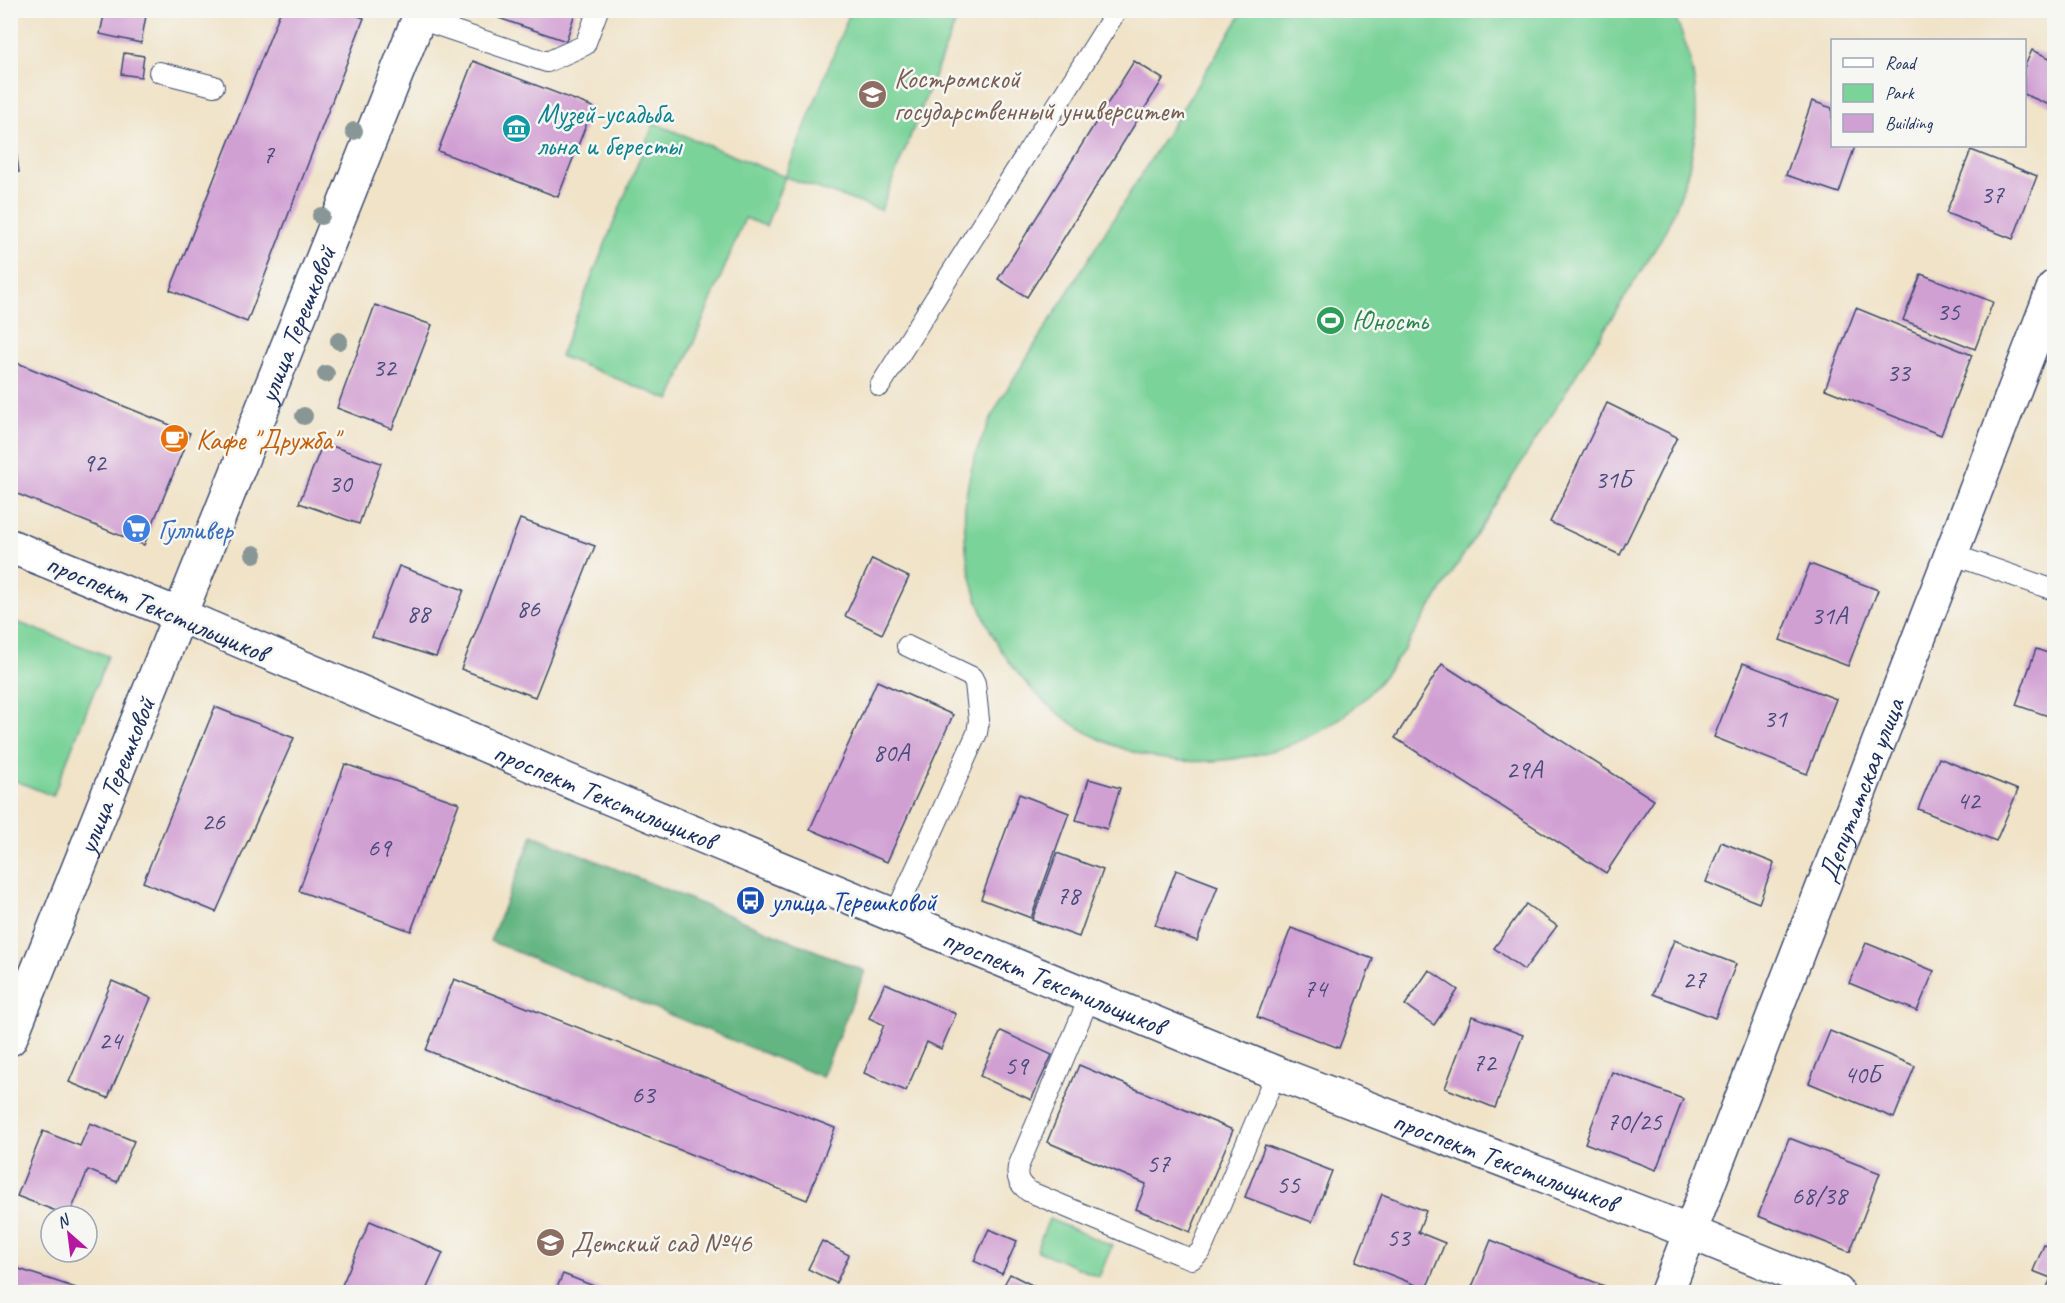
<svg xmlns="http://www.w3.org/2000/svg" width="2065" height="1303" viewBox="0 0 2065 1303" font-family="Caveat,sans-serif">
<rect width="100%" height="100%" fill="#f6f6f2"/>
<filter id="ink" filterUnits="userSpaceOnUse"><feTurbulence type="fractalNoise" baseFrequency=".0167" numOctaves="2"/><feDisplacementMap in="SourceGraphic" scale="12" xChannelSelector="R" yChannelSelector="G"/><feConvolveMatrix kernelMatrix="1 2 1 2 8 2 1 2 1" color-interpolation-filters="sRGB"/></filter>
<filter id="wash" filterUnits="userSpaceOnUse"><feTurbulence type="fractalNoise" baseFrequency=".008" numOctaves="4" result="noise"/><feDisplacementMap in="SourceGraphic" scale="24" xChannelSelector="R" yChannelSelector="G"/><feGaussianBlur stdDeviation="1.35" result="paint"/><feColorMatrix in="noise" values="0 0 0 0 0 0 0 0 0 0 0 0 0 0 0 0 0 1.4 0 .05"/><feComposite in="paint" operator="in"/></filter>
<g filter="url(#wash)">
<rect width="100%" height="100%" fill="#f0e3c8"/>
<g fill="#7ad399" stroke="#4a817c" stroke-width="1.5">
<polygon points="851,10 960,11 881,210 785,177 766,226 745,218 670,400 560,356 654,123 785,177"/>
<path d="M1244,10L1672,11C1711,90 1700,165 1660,241L1404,650C1389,670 1375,689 1357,705C1323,736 1277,753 1233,759C1082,781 956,655 965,506C968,467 983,432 1001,399Z"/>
<polygon points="11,620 108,656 53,796 11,779"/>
<polygon points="1049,1219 1112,1246 1099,1277 1036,1250"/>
</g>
<polygon fill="#63b581" stroke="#3f7270" stroke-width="1.5" points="533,835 865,971 822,1077 490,941"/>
<g id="blocks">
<g fill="#d1a0d3">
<polygon points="105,10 146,16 141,43 100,34"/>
<polygon points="281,10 340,10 364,18 247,322 170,290"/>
<polygon points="475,10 576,10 566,41"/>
<polygon points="2032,50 2054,60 2054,107 2024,94 2024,68"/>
<polygon points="124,53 144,56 141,77 121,74"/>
<polygon points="473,61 593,107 558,197 438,151"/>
<polygon points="1134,61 1163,79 1027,297 998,279"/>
<polygon points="1812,101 1832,108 1832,146 1855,146 1839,193 1786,175"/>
<polygon points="10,108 19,172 10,173"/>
<polygon points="1971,150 2037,176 2013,239 1946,213"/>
<polygon points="1921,274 1993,302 1975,349 1903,320"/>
<polygon points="375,305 432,325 392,429 337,408"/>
<polygon points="1856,308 1972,355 1941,435 1825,389"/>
<polygon points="10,360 190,433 144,545 10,491"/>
<polygon points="1607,403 1677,437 1620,555 1550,522"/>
<polygon points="323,443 381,463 359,524 299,503"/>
<polygon points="520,519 595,546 535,697 461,669"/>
<polygon points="872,559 909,577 882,634 845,616"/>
<polygon points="1810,564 1878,590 1848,666 1780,640"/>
<polygon points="399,566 464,590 436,657 372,637"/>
<polygon points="2036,649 2054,655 2054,718 2016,705"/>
<polygon points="1743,663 1836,699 1807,774 1714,737"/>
<polygon points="1442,664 1654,800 1606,873 1395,738"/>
<polygon points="877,681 953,715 887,862 810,829"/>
<polygon points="215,707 294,738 216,912 143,882"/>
<polygon points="1939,758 2018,790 1996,841 1918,809"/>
<polygon points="345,764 459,803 411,931 299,891"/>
<polygon points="1089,779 1120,788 1107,829 1076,820"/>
<polygon points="1019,794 1069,813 1031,918 981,899"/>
<polygon points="1721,842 1774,863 1759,903 1706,882"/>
<polygon points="1057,853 1103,870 1079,937 1032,920"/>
<polygon points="1176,870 1218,886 1197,941 1155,925"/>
<polygon points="1526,904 1557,926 1524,970 1494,948"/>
<polygon points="1291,928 1373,959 1339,1048 1257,1017"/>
<polygon points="1674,940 1736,964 1715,1018 1653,994"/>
<polygon points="1866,943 1934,971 1917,1011 1849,983"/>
<polygon points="1429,970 1458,990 1434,1025 1405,1005"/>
<polygon points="454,979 835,1128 807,1200 426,1050"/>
<polygon points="112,981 151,998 108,1098 69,1082"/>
<polygon points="885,983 956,1014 941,1049 927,1042 906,1091 864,1073 884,1025 869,1018"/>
<polygon points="1472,1016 1523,1035 1495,1108 1445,1088"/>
<polygon points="1001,1031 1052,1055 1031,1100 980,1076"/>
<polygon points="1830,1031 1915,1066 1894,1118 1809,1083"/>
<polygon points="1079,1065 1233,1130 1190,1232 1136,1209 1146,1184 1047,1142"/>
<polygon points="1612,1072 1683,1099 1656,1170 1585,1143"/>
<polygon points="90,1123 134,1141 117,1182 88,1170 69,1216 17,1196 43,1131 80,1146"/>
<polygon points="1789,1138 1880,1173 1850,1252 1758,1216"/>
<polygon points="1265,1145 1332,1171 1312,1222 1245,1197"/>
<polygon points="1382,1194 1426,1211 1418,1232 1445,1243 1426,1289 1356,1261"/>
<polygon points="370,1221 443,1253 425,1292 339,1292"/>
<polygon points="989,1229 1017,1241 1002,1274 974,1261"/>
<polygon points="1491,1240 1609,1288 1607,1292 1470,1292"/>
<polygon points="822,1241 849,1255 836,1283 808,1269"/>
<polygon points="2044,1245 2054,1248 2054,1292 2045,1292 2051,1278 2033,1271"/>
<polygon points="10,1266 76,1288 74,1292 10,1292"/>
<polygon points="563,1274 609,1292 555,1292"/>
<polygon points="1010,1274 1046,1292 1000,1292"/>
</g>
</g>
</g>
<g filter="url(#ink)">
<use href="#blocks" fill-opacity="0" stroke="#3b4a6e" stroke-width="1.5"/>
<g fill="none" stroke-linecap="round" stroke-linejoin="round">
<defs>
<g id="service">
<polyline points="419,19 547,62 585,45 598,10"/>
<polyline points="159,72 214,86"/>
<polyline points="880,386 1117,10"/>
<polyline points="1951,554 2054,590"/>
<polyline points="895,915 977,733 979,720 975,683 972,677 907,646"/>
<path d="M1090,996L1018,1167C1016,1179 1019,1183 1028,1191L1178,1254L1192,1259L1201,1251L1276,1073"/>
</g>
<g id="minor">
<polyline points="10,546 182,616"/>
<path id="s1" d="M1667,1292L2054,287"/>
</g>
<g id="tertiary">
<path id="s2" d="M182,616L583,787L1276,1073L1660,1220L1837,1292"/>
<path id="s3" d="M10,1039L422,10"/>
</g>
</defs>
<use href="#service" stroke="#3b4a6e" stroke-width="22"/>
<use href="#minor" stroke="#3b4a6e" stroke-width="36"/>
<use href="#tertiary" stroke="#3b4a6e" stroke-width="36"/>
<use href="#service" stroke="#fff" stroke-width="20"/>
<use href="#minor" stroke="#fff" stroke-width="33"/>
<use href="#tertiary" stroke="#fff" stroke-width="33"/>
</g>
<g fill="#889796">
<circle cx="354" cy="131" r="9"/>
<circle cx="321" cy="216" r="9"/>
<circle cx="339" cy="341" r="9"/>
<circle cx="326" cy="374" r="9"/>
<circle cx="304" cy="416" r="9"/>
<circle cx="254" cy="554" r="9"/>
</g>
</g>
<defs>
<symbol id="university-disc" viewBox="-11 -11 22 22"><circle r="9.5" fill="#8d6e63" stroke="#f6f6f2"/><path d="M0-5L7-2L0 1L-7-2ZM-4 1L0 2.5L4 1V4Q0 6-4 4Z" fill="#fff"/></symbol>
<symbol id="museum-disc" viewBox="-11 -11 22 22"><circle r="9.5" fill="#0f9aa8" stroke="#f6f6f2"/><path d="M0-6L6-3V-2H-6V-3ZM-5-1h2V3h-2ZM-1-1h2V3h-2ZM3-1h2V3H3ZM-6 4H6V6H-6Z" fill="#fff"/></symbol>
<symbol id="stadium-disc" viewBox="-11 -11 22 22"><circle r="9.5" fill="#2e9e5b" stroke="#f6f6f2"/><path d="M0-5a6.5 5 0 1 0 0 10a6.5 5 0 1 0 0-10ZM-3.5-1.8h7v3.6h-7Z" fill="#fff"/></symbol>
<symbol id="cafe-disc" viewBox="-11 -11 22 22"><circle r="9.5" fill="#e8710a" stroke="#f6f6f2"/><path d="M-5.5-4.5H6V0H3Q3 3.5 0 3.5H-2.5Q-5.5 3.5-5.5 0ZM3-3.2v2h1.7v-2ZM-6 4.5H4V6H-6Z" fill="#fff"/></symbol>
<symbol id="supermarket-disc" viewBox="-11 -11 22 22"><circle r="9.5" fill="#3f7fe0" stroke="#f6f6f2"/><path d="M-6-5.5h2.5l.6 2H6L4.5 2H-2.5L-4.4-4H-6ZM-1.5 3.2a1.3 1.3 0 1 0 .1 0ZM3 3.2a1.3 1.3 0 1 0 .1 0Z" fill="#fff"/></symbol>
<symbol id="bus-disc" viewBox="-11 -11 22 22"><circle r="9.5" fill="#1a4fb4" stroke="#f6f6f2"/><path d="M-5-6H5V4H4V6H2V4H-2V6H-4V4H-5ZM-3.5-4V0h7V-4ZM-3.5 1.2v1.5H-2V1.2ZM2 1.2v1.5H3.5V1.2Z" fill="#fff"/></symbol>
<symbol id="school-disc" viewBox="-11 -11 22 22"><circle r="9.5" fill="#8d6e63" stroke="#f6f6f2"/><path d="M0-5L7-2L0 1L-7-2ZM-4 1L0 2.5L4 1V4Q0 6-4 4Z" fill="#fff"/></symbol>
</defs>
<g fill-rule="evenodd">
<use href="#university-disc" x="856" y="78" width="33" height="33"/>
<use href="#museum-disc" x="500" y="112" width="33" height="33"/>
<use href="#stadium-disc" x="1314" y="304" width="33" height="33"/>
<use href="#cafe-disc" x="158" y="422" width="33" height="33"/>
<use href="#supermarket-disc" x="120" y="512" width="33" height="33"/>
<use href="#bus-disc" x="734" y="884" width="33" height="33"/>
<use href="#school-disc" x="534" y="1226" width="33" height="33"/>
</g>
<g text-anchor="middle" stroke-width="5" stroke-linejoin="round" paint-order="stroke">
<g font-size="26" fill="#484b7b">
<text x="268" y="163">7</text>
<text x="1992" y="203">37</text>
<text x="1948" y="320">35</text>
<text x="384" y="376">32</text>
<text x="1898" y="381">33</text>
<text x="94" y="471">92</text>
<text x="1613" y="488">31Б</text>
<text x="340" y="492">30</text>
<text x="528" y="617">86</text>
<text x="418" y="622">88</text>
<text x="1829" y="624">31А</text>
<text x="1775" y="727">31</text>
<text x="891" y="761">80А</text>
<text x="1524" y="778">29А</text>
<text x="1968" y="809">42</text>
<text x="213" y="830">26</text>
<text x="379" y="856">69</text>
<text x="1068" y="904">78</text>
<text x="1694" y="988">27</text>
<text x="1315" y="997">74</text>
<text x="110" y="1049">24</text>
<text x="1484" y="1071">72</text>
<text x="1016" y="1074">59</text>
<text x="1862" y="1083">40Б</text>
<text x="643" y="1103">63</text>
<text x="1634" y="1130">70/25</text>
<text x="1158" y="1172">57</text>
<text x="1288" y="1193">55</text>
<text x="1819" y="1204">68/38</text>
<text x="1398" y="1246">53</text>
</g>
<g font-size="28" fill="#785e54" stroke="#f6f6f2" text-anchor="start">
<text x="894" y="88">Костромской<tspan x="894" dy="32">государственный университет</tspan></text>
<text x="571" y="1252">Детский сад №46</text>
</g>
<g font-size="28" fill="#0d838f" stroke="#f6f6f2" text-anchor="start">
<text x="537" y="123">Музей-усадьба<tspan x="537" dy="32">льна и бересты</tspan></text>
</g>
<g font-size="28" fill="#27864d" stroke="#f6f6f2" text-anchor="start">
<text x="1352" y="330">Юность</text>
</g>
<g font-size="28" fill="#1b2f5e" stroke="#f6f6f2">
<text dy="10" stroke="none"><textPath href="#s3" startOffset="770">улица Терешковой</textPath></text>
<text transform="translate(157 607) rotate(23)" y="10">проспект Текстильщиков</text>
<text dy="10" stroke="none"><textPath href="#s3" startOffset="284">улица Терешковой</textPath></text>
<text dy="10" stroke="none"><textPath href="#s1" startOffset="538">Депутатская улица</textPath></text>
<text dy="10" stroke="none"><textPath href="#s2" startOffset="459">проспект Текстильщиков</textPath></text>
<text dy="10" stroke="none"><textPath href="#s2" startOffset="945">проспект Текстильщиков</textPath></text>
<text dy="10" stroke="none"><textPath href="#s2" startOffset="1431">проспект Текстильщиков</textPath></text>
</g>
<g font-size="28" fill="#c56008" stroke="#f6f6f2" text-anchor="start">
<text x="196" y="449">Кафе "Дружба"</text>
</g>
<g font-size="28" fill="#366cbe" stroke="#f6f6f2" text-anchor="start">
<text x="158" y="539">Гулливер</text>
</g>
<g font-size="28" fill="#164399" stroke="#f6f6f2" text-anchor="start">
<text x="771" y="911">улица Терешковой</text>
</g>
</g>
<rect width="2065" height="1303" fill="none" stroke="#f6f6f2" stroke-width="36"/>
<rect x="1831" y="39" width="195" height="108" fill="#f6f6f2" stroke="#9ea6b7" stroke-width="1.5"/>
<rect x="1843" y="58" width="30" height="9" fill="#ffffff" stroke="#9ea6b7" stroke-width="1.5"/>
<text x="1885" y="69" font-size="18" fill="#1b2f5e">Road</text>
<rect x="1843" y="84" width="30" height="18" fill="#7ad399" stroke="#9ea6b7" stroke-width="1.5"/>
<text x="1885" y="99" font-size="18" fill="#1b2f5e">Park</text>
<rect x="1843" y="114" width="30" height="18" fill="#d1a0d3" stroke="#9ea6b7" stroke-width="1.5"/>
<text x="1885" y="129" font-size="18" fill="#1b2f5e">Building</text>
<g transform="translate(69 1234) rotate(332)"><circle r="28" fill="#f6f6f2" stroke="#9ea6b7" stroke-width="1.5"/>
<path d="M0-4.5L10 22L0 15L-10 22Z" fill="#b5179e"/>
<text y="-9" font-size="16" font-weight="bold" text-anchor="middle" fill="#1b2f5e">N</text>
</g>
</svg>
